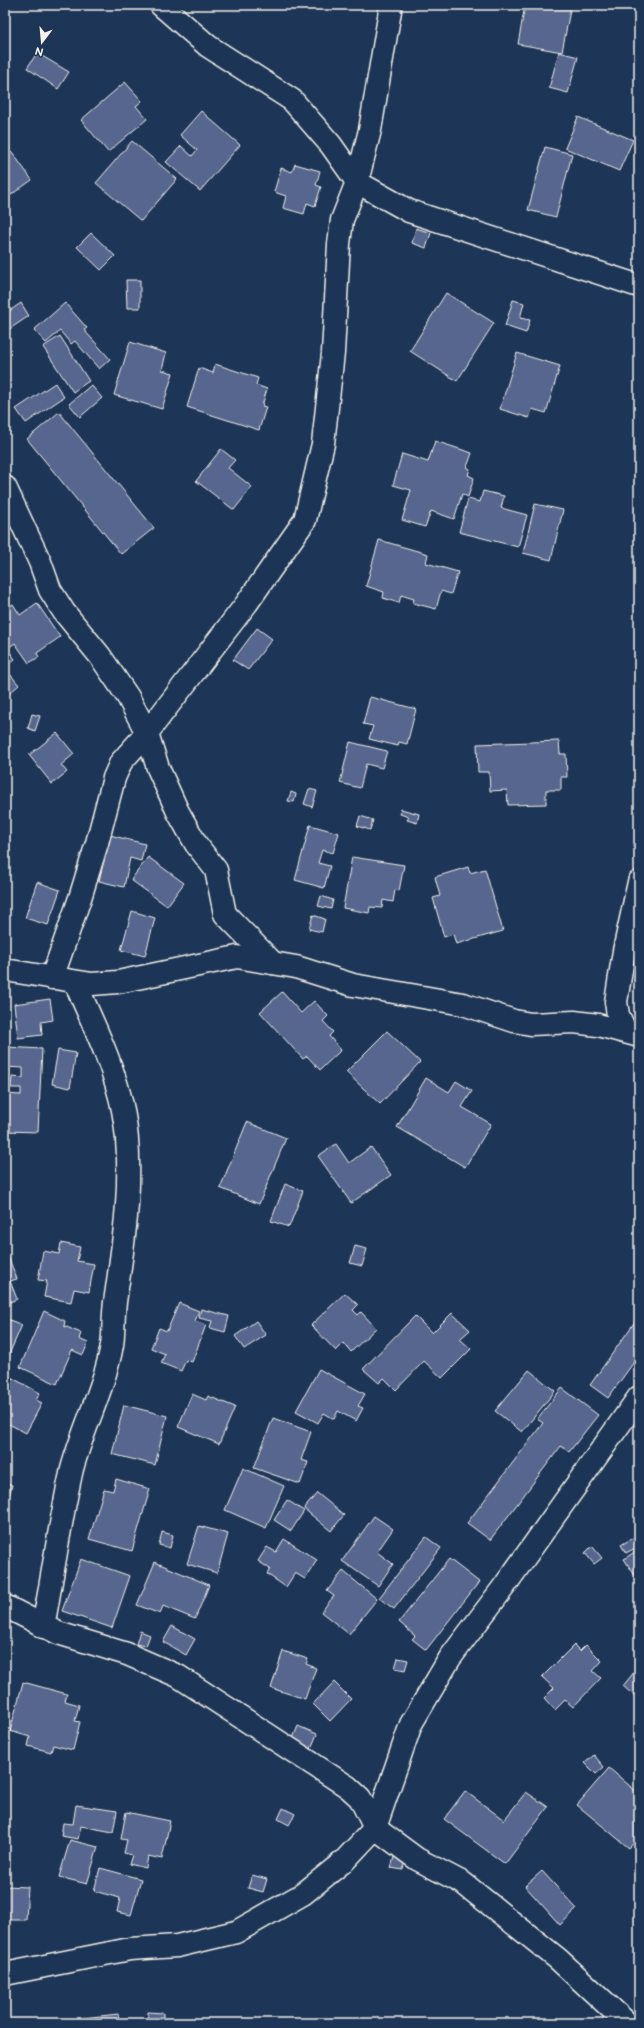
<svg xmlns="http://www.w3.org/2000/svg" width="644" height="2028" viewBox="0 0 644 2028" font-family="'Balsamiq Sans',sans-serif">
<rect width="100%" height="100%" fill="#1d3557"/>
<filter id="ink" filterUnits="userSpaceOnUse"><feTurbulence type="fractalNoise" baseFrequency=".025" numOctaves="2"/><feDisplacementMap in="SourceGraphic" scale="8" xChannelSelector="R" yChannelSelector="G"/><feConvolveMatrix kernelMatrix="1 2 1 2 8 2 1 2 1" color-interpolation-filters="sRGB"/></filter>
<g filter="url(#ink)">
<g fill="#57668e" stroke="#f4f1e8">
<polygon points="525,5 571,5 562,52 518,44"/>
<polygon points="559,52 578,57 568,93 549,88"/>
<polygon points="37,53 69,72 58,89 27,68"/>
<polygon points="125,82 142,101 136,106 147,119 108,152 81,120"/>
<polygon points="201,111 240,145 200,191 166,162 181,146 192,156 197,150 180,135"/>
<polygon points="578,117 633,140 619,171 565,148"/>
<polygon points="132,141 177,179 141,221 96,183"/>
<polygon points="545,147 572,154 556,217 528,210"/>
<polygon points="12,152 32,180 5,199 5,157"/>
<polygon points="295,164 320,171 316,185 321,187 315,206 307,203 304,214 283,208 286,196 274,192 281,168 292,172"/>
<polygon points="416,228 431,233 426,248 412,243"/>
<polygon points="91,233 115,256 101,270 77,247"/>
<polygon points="126,280 140,280 140,308 127,308"/>
<polygon points="446,293 494,323 457,381 410,351"/>
<polygon points="513,300 524,303 520,318 530,320 526,333 505,326"/>
<polygon points="21,303 29,316 5,332 5,314"/>
<polygon points="65,303 87,328 84,330 110,359 99,369 75,341 71,344 60,331 46,343 34,330"/>
<polygon points="60,336 89,381 73,392 43,347"/>
<polygon points="130,342 166,353 162,370 173,373 162,409 114,395"/>
<polygon points="517,353 560,366 546,413 532,409 529,418 500,409"/>
<polygon points="215,364 258,378 256,385 267,389 262,406 266,407 259,430 187,407 199,368 213,373"/>
<polygon points="55,383 64,397 26,423 16,409"/>
<polygon points="91,385 102,398 80,417 69,404"/>
<polygon points="59,412 154,528 121,554 27,439"/>
<polygon points="435,441 472,453 467,467 470,469 468,475 474,478 468,497 462,494 454,519 431,511 425,527 402,520 411,490 393,485 402,454 428,462"/>
<polygon points="221,449 235,460 228,468 252,487 234,510 196,481"/>
<polygon points="483,491 504,496 501,508 527,515 518,547 459,532 468,499 480,502"/>
<polygon points="535,504 563,510 551,560 523,553"/>
<polygon points="379,540 428,554 426,563 458,572 451,594 441,591 436,609 413,603 414,599 401,595 399,603 383,598 384,592 366,586"/>
<polygon points="37,603 60,637 37,653 39,657 29,663 15,643 8,648 5,643 5,609 13,604 20,615"/>
<polygon points="257,628 272,639 248,670 233,660"/>
<polygon points="5,646 15,659 5,667"/>
<polygon points="5,668 19,685 5,697"/>
<polygon points="370,697 416,709 407,744 399,742 398,746 369,739 373,726 363,724"/>
<polygon points="32,714 40,716 35,731 28,728"/>
<polygon points="57,733 74,754 61,765 67,772 52,784 29,755"/>
<polygon points="559,741 560,754 566,754 567,777 561,777 561,790 546,790 546,804 508,805 507,790 490,791 489,772 478,772 477,744"/>
<polygon points="350,742 387,751 382,768 366,764 360,788 340,783"/>
<polygon points="309,789 317,791 312,807 304,804"/>
<polygon points="291,792 296,794 294,802 288,801"/>
<polygon points="401,809 419,814 417,823 407,820 409,817 400,814"/>
<polygon points="360,816 373,820 370,830 357,826"/>
<polygon points="310,825 339,833 333,853 322,850 318,863 330,866 324,888 295,880"/>
<polygon points="110,835 145,844 141,861 130,858 124,887 99,881"/>
<polygon points="148,857 184,883 167,906 131,880"/>
<polygon points="352,857 404,865 399,891 395,890 393,902 383,900 382,908 370,907 369,913 343,908"/>
<polygon points="468,867 470,873 485,869 503,931 456,944 453,934 444,937 433,898 440,896 435,877"/>
<polygon points="37,882 60,890 48,925 25,918"/>
<polygon points="321,896 333,900 331,909 318,906"/>
<polygon points="132,911 155,918 145,956 121,950"/>
<polygon points="313,915 325,919 322,932 309,929"/>
<polygon points="282,992 301,1013 314,1001 328,1016 323,1021 333,1032 329,1036 341,1050 320,1070 307,1056 303,1059 260,1012"/>
<polygon points="50,999 53,1020 41,1022 42,1035 18,1038 14,1004"/>
<polygon points="387,1031 420,1062 380,1104 346,1072"/>
<polygon points="6,1047 42,1049 38,1132 5,1131 5,1094 21,1095 21,1088 11,1088 12,1077 23,1078 23,1068 5,1067"/>
<polygon points="58,1050 76,1053 70,1088 52,1084"/>
<polygon points="426,1078 449,1092 456,1081 472,1091 462,1107 491,1124 465,1167 397,1127"/>
<polygon points="247,1122 286,1138 259,1204 220,1188"/>
<polygon points="336,1144 349,1163 371,1147 391,1175 351,1203 318,1156"/>
<polygon points="285,1184 303,1191 289,1227 271,1221"/>
<polygon points="61,1243 80,1247 77,1261 94,1264 89,1292 74,1289 71,1302 44,1297 47,1281 38,1280 43,1251 59,1254"/>
<polygon points="355,1246 367,1249 362,1266 350,1263"/>
<polygon points="5,1249 17,1279 10,1281 17,1299 5,1304"/>
<polygon points="345,1293 358,1305 353,1310 358,1315 361,1312 376,1328 351,1352 344,1343 336,1351 311,1325"/>
<polygon points="179,1303 199,1311 195,1321 206,1325 192,1362 186,1360 181,1371 161,1363 165,1354 151,1348 159,1328 167,1331"/>
<polygon points="201,1309 229,1316 225,1332 210,1328 212,1321 199,1318"/>
<polygon points="44,1311 65,1321 64,1326 81,1333 79,1339 88,1343 83,1355 72,1350 57,1384 20,1367"/>
<polygon points="452,1313 470,1330 460,1339 471,1349 442,1378 424,1361 396,1390 384,1378 379,1383 363,1369 415,1316 432,1333"/>
<polygon points="639,1316 639,1355 608,1398 590,1385"/>
<polygon points="5,1318 22,1325 7,1359 5,1358"/>
<polygon points="256,1321 266,1335 244,1349 235,1336"/>
<polygon points="319,1369 365,1394 358,1406 363,1408 356,1421 338,1411 334,1419 324,1413 318,1423 296,1411"/>
<polygon points="529,1370 555,1391 522,1432 495,1411"/>
<polygon points="5,1374 40,1393 36,1400 42,1403 26,1433 5,1422"/>
<polygon points="562,1388 598,1415 569,1452 561,1446 490,1540 467,1523 543,1423 537,1419"/>
<polygon points="192,1394 206,1400 208,1396 235,1407 219,1444 178,1427"/>
<polygon points="124,1405 167,1416 155,1465 112,1454"/>
<polygon points="273,1418 311,1432 301,1460 308,1462 300,1484 254,1468"/>
<polygon points="243,1468 284,1486 266,1528 225,1510"/>
<polygon points="116,1479 150,1489 132,1551 89,1539 104,1489 113,1491"/>
<polygon points="5,1483 12,1485 5,1511"/>
<polygon points="317,1493 344,1515 331,1531 304,1509"/>
<polygon points="287,1500 304,1511 291,1531 274,1520"/>
<polygon points="374,1516 393,1529 377,1552 393,1564 378,1586 342,1561"/>
<polygon points="199,1526 228,1534 217,1573 187,1564"/>
<polygon points="162,1532 173,1535 170,1548 159,1545"/>
<polygon points="636,1536 639,1540 639,1546 626,1553 621,1545"/>
<polygon points="426,1537 441,1548 394,1609 379,1598"/>
<polygon points="284,1539 317,1560 305,1579 295,1573 286,1587 267,1574 270,1569 258,1561 267,1547 276,1552"/>
<polygon points="592,1546 602,1558 594,1564 585,1553"/>
<polygon points="639,1549 639,1579 638,1580 624,1559"/>
<polygon points="81,1559 130,1576 112,1628 62,1611"/>
<polygon points="449,1559 479,1582 426,1650 412,1639 415,1636 399,1622"/>
<polygon points="155,1562 209,1585 195,1619 163,1606 160,1614 137,1605"/>
<polygon points="343,1571 377,1599 349,1634 321,1612 334,1596 327,1591"/>
<polygon points="172,1626 195,1639 186,1655 163,1642"/>
<polygon points="140,1631 150,1635 146,1646 136,1644"/>
<polygon points="574,1645 580,1651 586,1645 602,1661 593,1671 601,1678 573,1707 565,1700 555,1710 544,1698 554,1688 542,1677"/>
<polygon points="283,1651 308,1659 306,1664 316,1668 305,1699 271,1688"/>
<polygon points="398,1658 408,1660 405,1670 395,1668"/>
<polygon points="639,1666 639,1700 623,1686"/>
<polygon points="23,1682 67,1694 65,1701 79,1705 75,1721 80,1722 73,1750 53,1745 51,1752 28,1746 30,1737 10,1731"/>
<polygon points="334,1682 351,1699 330,1721 313,1704"/>
<polygon points="298,1726 317,1734 310,1751 291,1743"/>
<polygon points="594,1755 604,1767 596,1774 585,1763"/>
<polygon points="609,1768 639,1794 639,1837 629,1848 577,1805"/>
<polygon points="465,1791 504,1820 526,1792 548,1807 505,1864 444,1819"/>
<polygon points="76,1805 117,1811 113,1832 81,1826 78,1839 61,1836 63,1823 73,1824"/>
<polygon points="283,1808 295,1814 289,1825 278,1819"/>
<polygon points="126,1812 170,1821 162,1859 148,1856 146,1868 129,1864 132,1855 124,1853 127,1840 121,1839"/>
<polygon points="70,1840 98,1847 87,1884 59,1877"/>
<polygon points="394,1857 405,1859 403,1870 391,1868"/>
<polygon points="100,1868 141,1879 131,1915 117,1912 120,1898 94,1891"/>
<polygon points="542,1871 577,1909 560,1925 525,1886"/>
<polygon points="252,1875 267,1879 263,1892 248,1888"/>
<polygon points="5,1886 28,1887 26,1920 5,1920"/>
<polygon points="148,2012 163,2013 163,2023 147,2023"/>
<polygon points="118,2014 120,2023 71,2023 74,2019"/>
</g>
<g fill="none" stroke-linecap="round" stroke-linejoin="round">
<defs>
<g id="minor">
<polyline points="161,5 208,46 292,100 331,145 357,182 409,211 639,286"/>
<polyline points="5,487 40,562 50,590 64,612 100,656 128,697 147,733 158,768 178,812 196,844 216,870 225,914 273,963"/>
<polyline points="5,970 92,984 118,982 237,957 296,967 353,985 463,1004 514,1021 531,1024 574,1022 598,1025 639,1036"/>
<polyline points="52,978 80,898 97,843 114,778 121,762 147,733 247,603 305,520 323,444 333,353 339,244 342,220 357,182 370,130 391,5"/>
<polyline points="626,1032 618,1015 616,1002 624,951 639,882"/>
<polyline points="5,1606 58,1633 127,1654 178,1676 348,1787 360,1798 375,1828 417,1859 463,1883 558,1959 627,2023"/>
<path d="M43,1627C53,1574 60,1521 72,1469C83,1428 105,1386 112,1345C114,1331 113,1317 115,1302C124,1241 135,1171 123,1110C114,1065 93,1024 75,982"/>
<polyline points="5,1974 130,1949 177,1946 236,1932 303,1894 344,1861 375,1828 411,1724 450,1658 503,1588 639,1397"/>
</g>
</defs>
<use href="#minor" stroke="#f4f1e8" stroke-width="25"/>
<use href="#minor" stroke="#1d3557" stroke-width="22"/>
</g>
</g>
<rect width="644" height="2028" fill="none" stroke="#1d3557" stroke-width="20"/>
<rect x="10" y="10" width="624" height="2008" fill="none" stroke="#f4f1e8" stroke-width="1.5" filter="url(#ink)"/>
<g transform="translate(42 42) rotate(196)" stroke="#1d3557" stroke-width="3" paint-order="stroke">
<path d="M0-3L7 15L0 10L-7 15Z" fill="#f4f1e8"/>
<text y="-6" font-size="11" font-weight="bold" text-anchor="middle" fill="#f4f1e8">N</text>
</g>
</svg>
